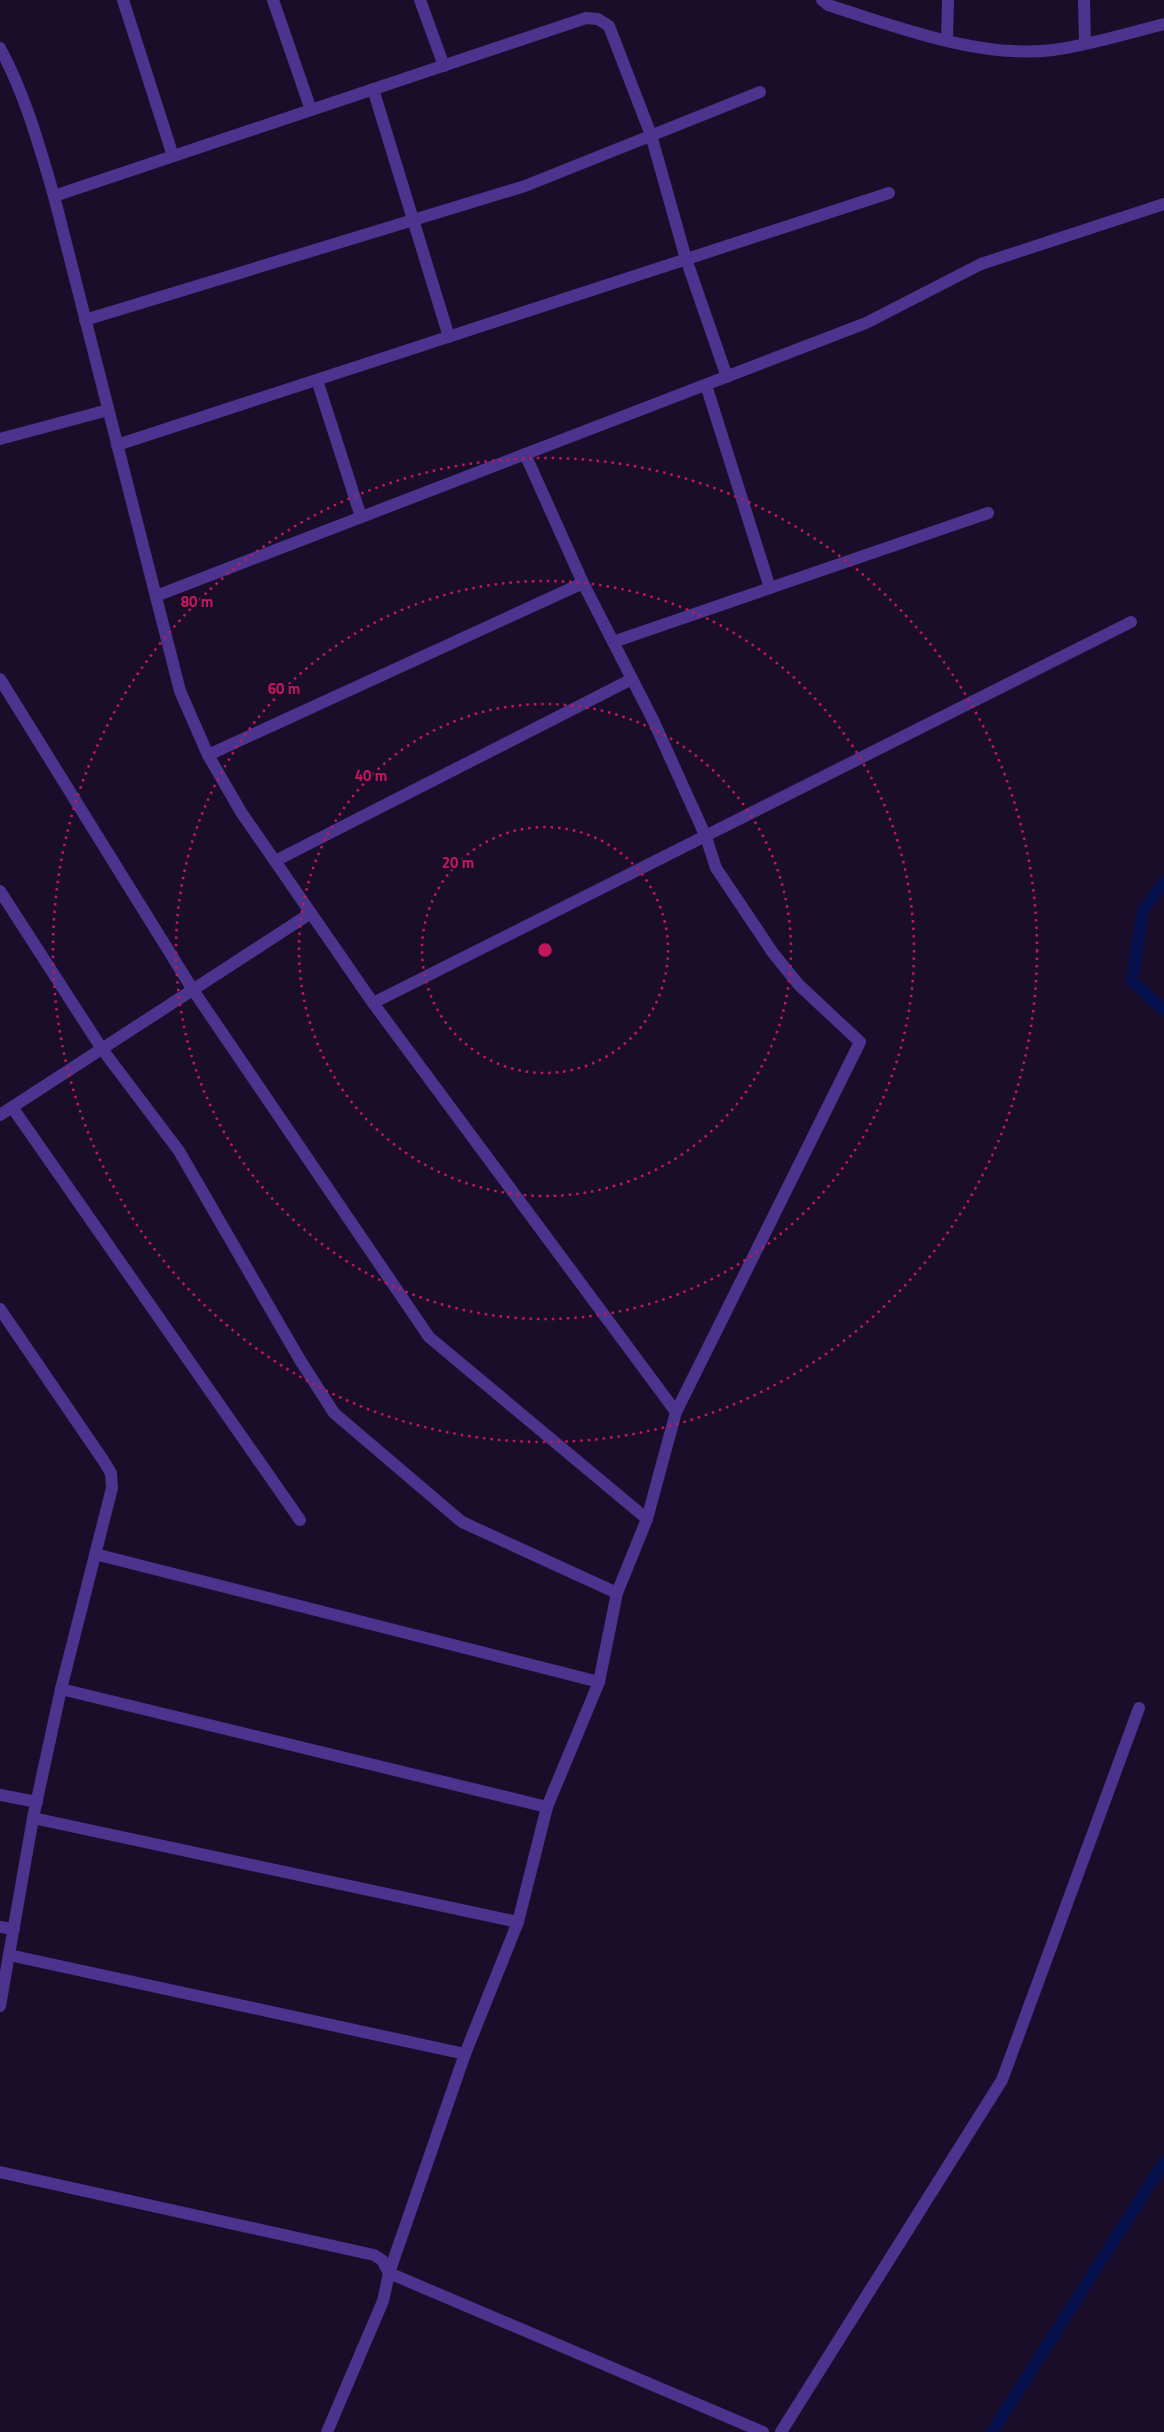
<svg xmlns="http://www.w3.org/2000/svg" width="1164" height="2432" viewBox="0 0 1164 2432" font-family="'Titillium Web',sans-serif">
<rect width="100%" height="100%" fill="#190d2a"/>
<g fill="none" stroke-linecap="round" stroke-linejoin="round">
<g stroke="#050f4c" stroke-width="12">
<polyline points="1164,882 1143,910 1132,981 1164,1010"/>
<polyline points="992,2432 1164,2162"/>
</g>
<g stroke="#4b338e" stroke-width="12">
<polyline points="123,0 173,156"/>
<polyline points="273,0 311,110"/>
<polyline points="420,0 444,66"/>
<path d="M822,0L828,5C896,27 981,59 1053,50C1090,45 1128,33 1164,24"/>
<polyline points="1084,0 1085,43"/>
<polyline points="947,40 948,0"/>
<path d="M0,48C25,94 39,145 54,196L180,691L208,755L241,812L373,1003L676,1412"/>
<polyline points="373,89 449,337"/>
<polyline points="54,196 586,18 598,19 609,26 651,135 686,259 727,377"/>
<polyline points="85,320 525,186 760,92"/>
<polyline points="317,380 361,517"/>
<polyline points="706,385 770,588"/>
<polyline points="0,439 108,410"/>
<polyline points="117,445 889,193"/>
<polyline points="525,454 583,583 654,722 706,837 716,868 773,953 799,985 860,1042 676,1412 647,1519 617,1593 599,1682 547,1807 518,1922 465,2054 389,2273 763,2432"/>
<polyline points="156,596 866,323 981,264 1164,204"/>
<polyline points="613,642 988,513"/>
<polyline points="0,679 193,990 429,1337 647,1519"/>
<polyline points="208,755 583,583"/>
<polyline points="275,861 632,679"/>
<polyline points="0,891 102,1049 179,1151 300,1360 334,1413 462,1522 617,1593"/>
<polyline points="373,1003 1131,622"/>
<polyline points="12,1107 300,1520"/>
<polyline points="0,1115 311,913"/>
<polyline points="0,1309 103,1460 111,1473 112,1488 61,1689 33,1818 0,2006"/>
<polyline points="95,1554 599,1682"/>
<polyline points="61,1689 547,1807"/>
<polyline points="0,1795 37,1802"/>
<polyline points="33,1818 518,1922"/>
<polyline points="0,1927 14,1929"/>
<polyline points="9,1955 465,2054"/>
<polyline points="0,2172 374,2255 382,2260 389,2273 383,2301 327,2432"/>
<polyline points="781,2432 1002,2080 1139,1708"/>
</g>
</g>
<g fill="none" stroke="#c2185b" stroke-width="2.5" stroke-dasharray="2.5 5">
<circle cx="545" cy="950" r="123"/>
<circle cx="545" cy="950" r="246"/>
<circle cx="545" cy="950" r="369"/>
<circle cx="545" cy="950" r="492"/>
</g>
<circle cx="545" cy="950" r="8" fill="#c2185b" stroke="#190d2a" stroke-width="2.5"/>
<g font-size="15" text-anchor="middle" font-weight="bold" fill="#c2185b" stroke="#190d2a" stroke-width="4" stroke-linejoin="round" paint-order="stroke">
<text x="197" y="607">80 m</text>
<text x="284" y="694">60 m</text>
<text x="371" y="781">40 m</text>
<text x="458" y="868">20 m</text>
</g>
</svg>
